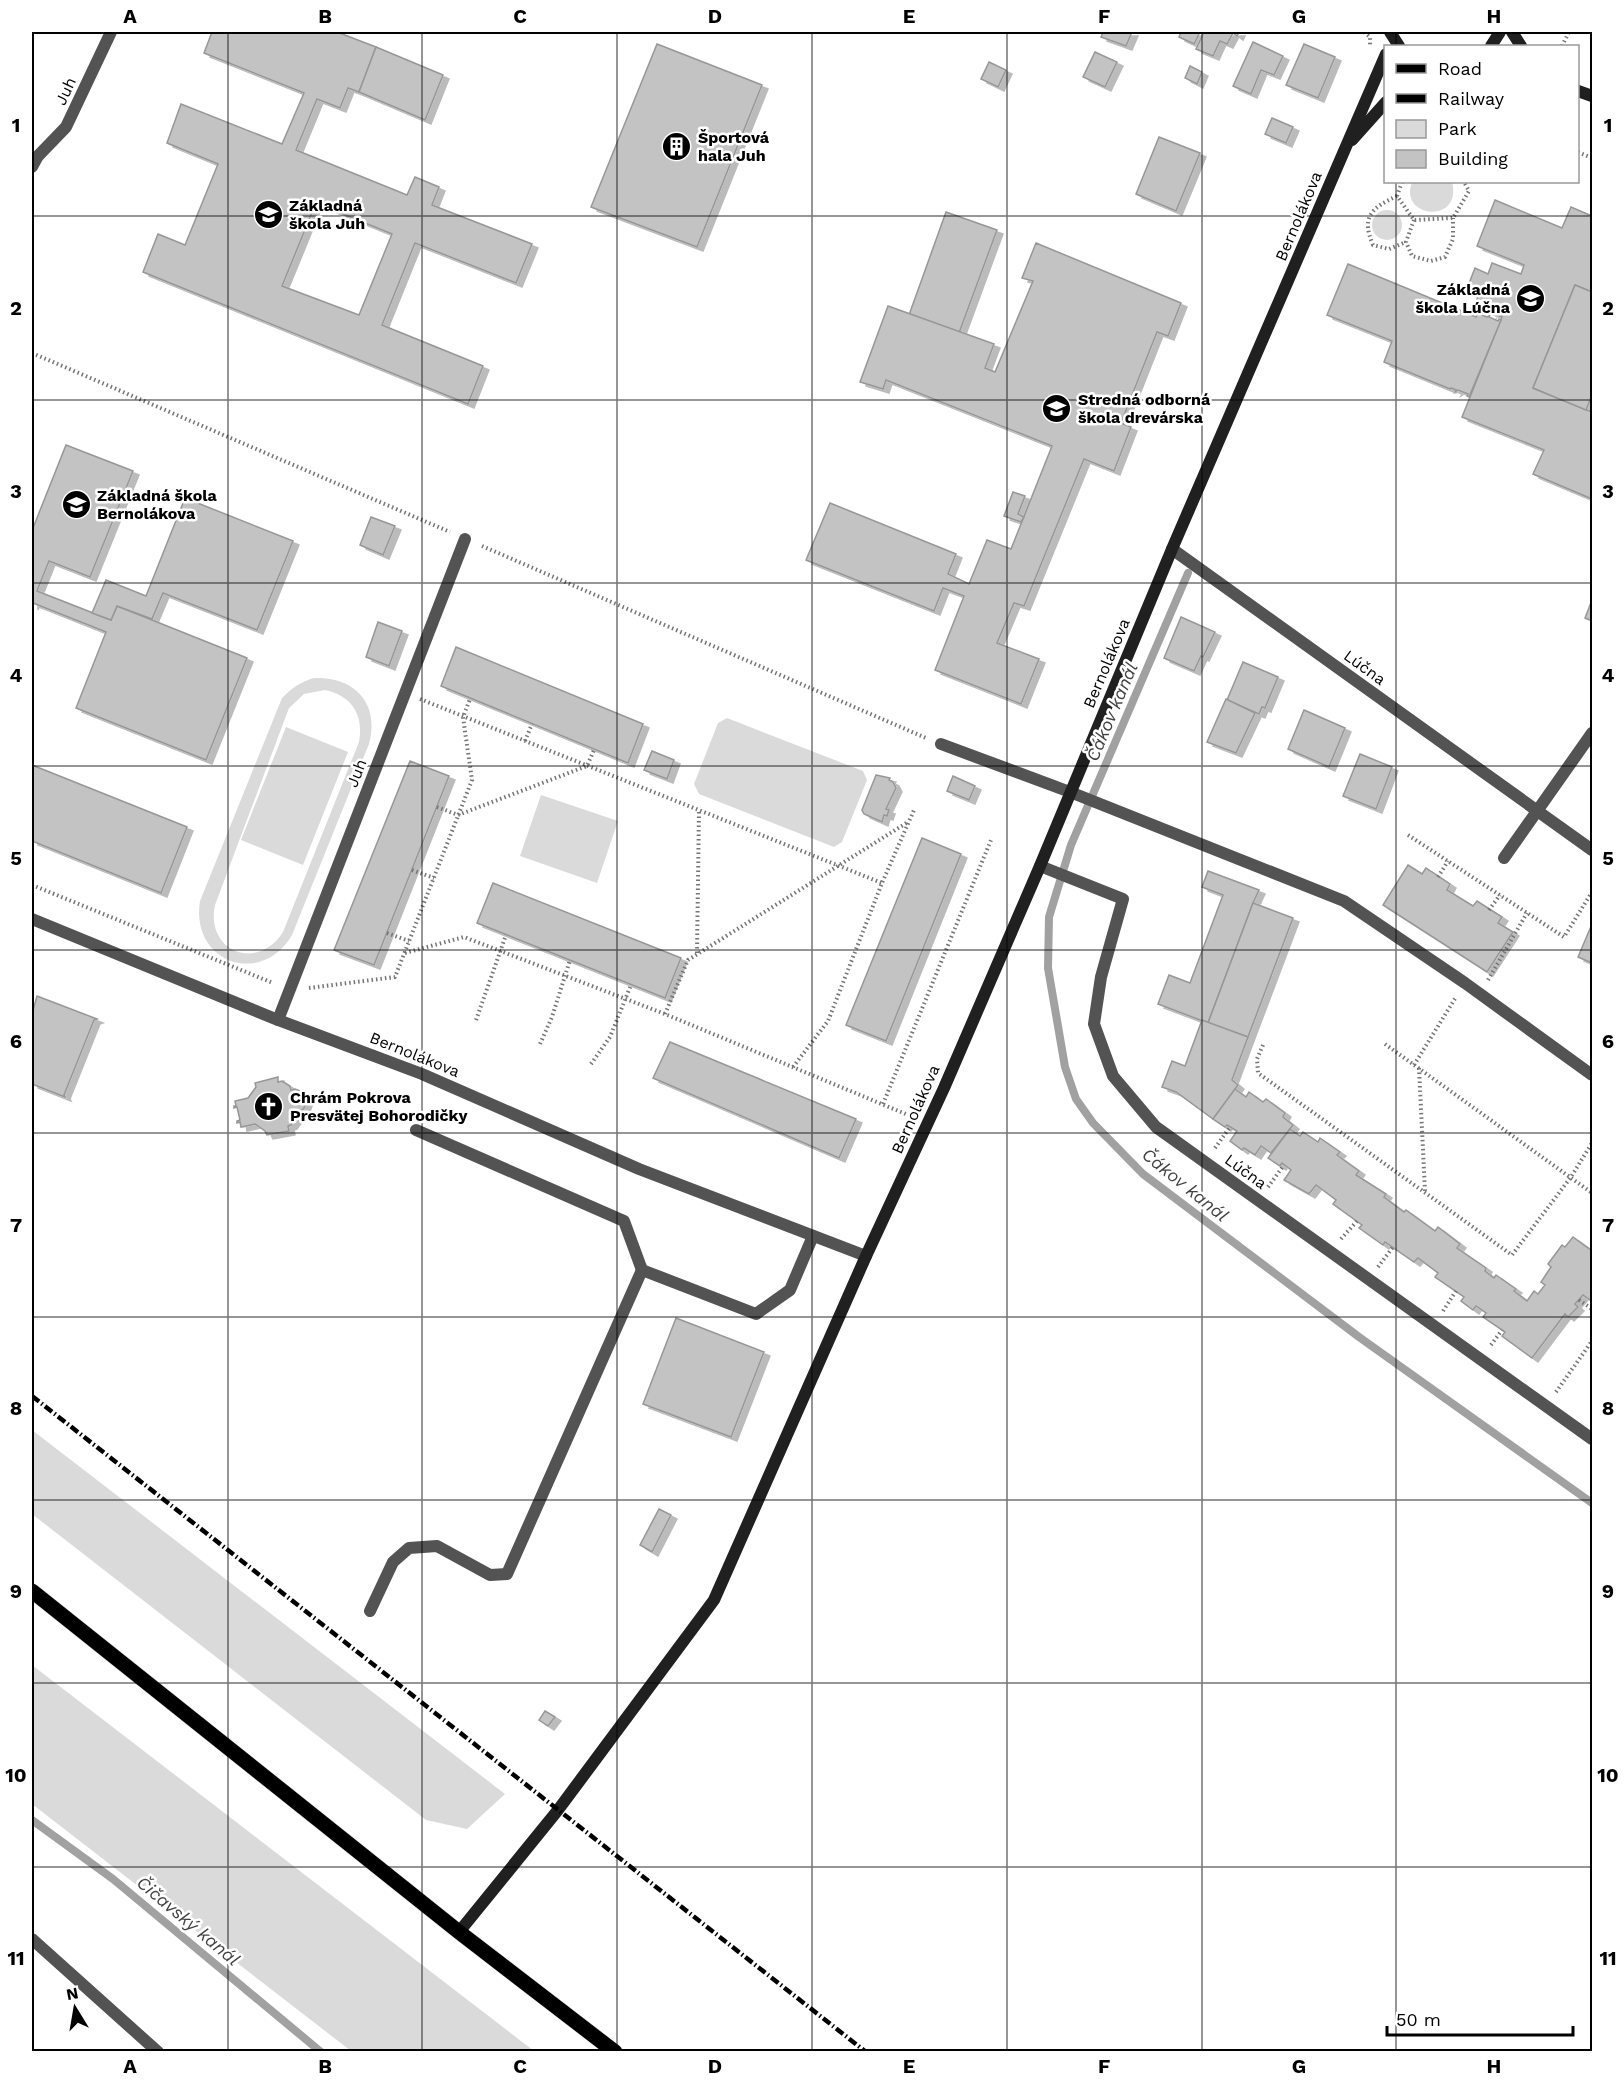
<svg xmlns="http://www.w3.org/2000/svg" width="1624" height="2083" viewBox="0 0 1624 2083" font-family="'Work Sans',sans-serif">
<defs>
<filter id="shadow"><feDropShadow dx="6" dy="4" stdDeviation="0" flood-color="#0004"/></filter>
</defs>
<rect width="100%" height="100%" fill="#fff"/>
<g fill="#dadada" fill-rule="evenodd">
<path d="M1412,182H1452C1463,224 1398,219 1412,182Z"/>
<circle cx="1387" cy="225" r="15"/>
<path d="M314,678C355,676 380,704 369,744L292,935C261,988 190,962 200,901L282,698C292,688 300,682 314,678ZM325,690C352,696 364,715 359,742L283,932C258,972 205,952 215,905L289,708L304,694Z"/>
<polygon points="727,718 863,771 867,780 842,842 834,847 699,794 694,784 718,723"/>
<polygon points="286,727 348,752 303,865 241,840"/>
<polygon points="541,795 618,821 597,883 520,856"/>
<polygon points="32,1430 505,1794 467,1829 426,1820 32,1514"/>
<polygon points="32,1665 534,2051 351,2051 32,1804"/>
</g>
<g fill="none" stroke-linecap="round" stroke-linejoin="round">
<g stroke="#a1a1a1" stroke-width="8">
<polyline points="1188,573 1071,845 1049,917 1048,968 1065,1067 1076,1099 1093,1123 1143,1174 1359,1337 1592,1503"/>
<polyline points="32,1820 113,1879 321,2052"/>
</g>
</g>
<g fill="#c3c3c3" stroke="#979797" stroke-width="1.5" fill-rule="evenodd" filter="url(#shadow)">
<path d="M212,32H337L376,47L359,92L348,88L340,108L317,99L296,150L407,195L415,177L439,187L432,205L532,244L516,283L415,243L382,325L483,366L468,404L143,272L158,234L185,245L218,164L167,143L181,104L282,144L304,93L204,53ZM316,203L392,234L359,315L282,286Z"/>
<polygon points="1103,32 1132,32 1126,46 1101,37"/>
<polygon points="1181,32 1200,32 1194,44 1179,37"/>
<polygon points="1204,32 1239,32 1237,36 1233,33 1227,44 1220,41 1213,56 1196,49"/>
<polygon points="1253,42 1283,56 1274,75 1261,70 1251,94 1233,86"/>
<polygon points="657,44 762,85 697,247 591,207"/>
<polygon points="1304,44 1335,57 1318,98 1286,85"/>
<polygon points="376,47 443,75 425,120 359,92"/>
<polygon points="1095,52 1117,62 1105,87 1083,77"/>
<polygon points="989,62 1006,70 998,87 981,79"/>
<polygon points="1190,66 1202,72 1197,84 1185,78"/>
<polygon points="1272,118 1293,127 1286,143 1265,134"/>
<polygon points="1159,137 1200,153 1176,211 1136,194"/>
<polygon points="1495,200 1562,228 1571,207 1592,216 1592,292 1575,285 1533,388 1592,412 1592,499 1533,474 1544,450 1462,417 1502,317 1475,306 1478,296 1466,291 1475,268 1488,274 1492,263 1521,274 1524,265 1477,246"/>
<polygon points="946,212 997,230 959,333 909,315"/>
<polygon points="1036,243 1181,303 1168,336 1157,332 1121,423 1131,427 1114,471 1084,459 1024,606 1014,603 997,643 1039,659 1021,704 935,670 964,596 943,588 934,611 806,560 830,503 956,554 948,574 969,584 987,540 1011,549 1052,446 886,380 883,389 860,382 888,306 994,344 985,368 995,372 1033,281 1022,278"/>
<polygon points="1348,264 1476,317 1478,311 1481,312 1481,315 1487,317 1490,315 1489,317 1498,321 1499,319 1501,320 1469,397 1467,396 1468,394 1458,390 1455,392 1456,390 1451,388 1450,389 1384,362 1392,341 1327,315"/>
<polygon points="1575,285 1592,292 1592,395 1586,410 1533,388"/>
<polygon points="66,445 133,471 90,577 49,561 37,591 111,620 117,606 247,658 206,760 76,708 106,632 33,603 32,606 32,527 33,528"/>
<polygon points="1013,492 1025,496 1018,514 1024,517 1021,522 1004,516"/>
<polygon points="185,498 293,541 257,630 163,593 152,619 117,606 111,620 92,613 106,580 146,596"/>
<polygon points="371,517 395,526 383,555 360,545"/>
<polygon points="1592,600 1592,621 1585,618"/>
<polygon points="1181,617 1215,632 1203,657 1201,656 1194,671 1164,658"/>
<polygon points="378,622 402,631 389,666 366,657"/>
<polygon points="456,647 643,724 628,763 441,686"/>
<polygon points="1243,662 1278,677 1265,708 1262,707 1259,714 1227,700"/>
<polygon points="1226,699 1255,713 1236,753 1207,742"/>
<polygon points="1304,710 1345,728 1329,767 1288,749"/>
<polygon points="652,751 674,760 667,779 644,770"/>
<polygon points="1360,754 1392,767 1376,809 1343,796"/>
<polygon points="410,761 449,776 374,965 334,950"/>
<polygon points="32,765 187,827 161,893 32,841"/>
<polygon points="876,775 890,778 889,780 893,782 896,788 886,809 889,810 887,816 884,815 882,822 864,814 862,810"/>
<polygon points="953,776 975,786 969,800 947,791"/>
<polygon points="922,838 961,854 886,1041 846,1025"/>
<polygon points="1408,865 1422,874 1426,868 1450,884 1447,890 1473,906 1477,901 1502,917 1498,923 1513,932 1487,972 1383,905"/>
<polygon points="1208,871 1259,890 1253,903 1208,1023 1158,1004 1169,975 1190,983 1223,895 1202,887"/>
<polygon points="493,883 681,958 665,998 477,923"/>
<polygon points="1253,903 1293,918 1248,1037 1208,1023"/>
<polygon points="1592,924 1592,963 1578,957"/>
<polygon points="37,996 97,1019 94,1020 64,1095 65,1097 32,1084 32,1014"/>
<polygon points="1202,1020 1248,1037 1232,1080 1238,1085 1213,1119 1176,1092 1162,1087 1172,1061 1185,1066"/>
<polygon points="670,1042 856,1119 839,1158 653,1078"/>
<polygon points="278,1077 278,1082 282,1081 290,1086 291,1090 295,1089 300,1091 307,1099 304,1108 300,1112 295,1113 297,1117 291,1125 288,1126 289,1131 267,1135 265,1131 255,1124 241,1127 240,1122 237,1123 237,1121 240,1120 237,1107 234,1108 234,1106 236,1106 235,1101 248,1098 256,1087 255,1083"/>
<polygon points="1235,1089 1246,1097 1249,1092 1263,1102 1266,1099 1285,1113 1283,1117 1293,1125 1271,1153 1261,1146 1255,1155 1244,1148 1242,1150 1230,1141 1237,1131 1227,1125 1225,1127 1213,1119"/>
<polygon points="1290,1129 1300,1136 1303,1132 1318,1142 1320,1138 1340,1152 1337,1155 1359,1171 1356,1175 1386,1194 1384,1197 1404,1212 1406,1210 1435,1231 1438,1227 1460,1244 1457,1248 1486,1268 1485,1271 1494,1278 1496,1275 1516,1289 1514,1291 1527,1301 1534,1291 1538,1294 1545,1285 1541,1282 1551,1267 1548,1264 1562,1245 1565,1247 1573,1237 1592,1251 1592,1296 1590,1300 1583,1295 1575,1304 1578,1307 1568,1317 1565,1314 1532,1358 1502,1336 1505,1332 1483,1317 1486,1313 1476,1306 1473,1310 1461,1301 1464,1297 1435,1277 1438,1273 1418,1258 1414,1262 1385,1242 1383,1245 1359,1228 1362,1225 1333,1204 1336,1200 1316,1185 1309,1194 1284,1180 1291,1170 1282,1163 1280,1166 1268,1158"/>
<polygon points="676,1318 764,1352 731,1437 643,1404"/>
<polygon points="659,1509 671,1515 652,1552 640,1545"/>
<polygon points="545,1711 555,1717 548,1726 539,1720"/>
</g>
<g fill="none" stroke-linecap="round" stroke-linejoin="round">
<defs>
<polyline id="primary" points="32,1591 459,1932 615,2052"/>
</defs>
<use href="#primary" stroke="#dbdbdb" stroke-width="16"/>
<g stroke="#757575" stroke-width="4" stroke-dasharray="1.5 3" stroke-linecap="butt">
<polyline points="1364,32 1370,37 1370,45"/>
<polyline points="1562,46 1569,32"/>
<polyline points="1578,152 1592,158"/>
<polyline points="1402,182 1397,196 1414,220 1453,218 1469,191 1464,182"/>
<path d="M1397,196C1371,208 1361,217 1373,245L1389,249L1406,242"/>
<polyline points="1414,220 1406,242 1412,256 1431,261 1445,257 1453,239 1453,218"/>
<polyline points="32,353 450,532"/>
<polyline points="482,546 926,738"/>
<polyline points="420,699 882,883"/>
<polyline points="525,741 532,724"/>
<polyline points="437,807 458,815 587,766 594,750"/>
<polyline points="1408,835 1564,937 1592,892"/>
<polyline points="412,870 434,878"/>
<polyline points="1438,877 1448,861"/>
<polyline points="32,885 273,983"/>
<polyline points="1489,910 1500,895"/>
<polyline points="387,933 409,941"/>
<polyline points="405,953 464,937 665,1014 913,1117"/>
<polyline points="697,953 699,810"/>
<polyline points="1488,980 1527,913"/>
<polyline points="309,988 395,977 472,780 463,717 470,699"/>
<polyline points="665,1014 688,960 908,822"/>
<polyline points="476,1020 506,935"/>
<polyline points="540,1044 552,1017 570,960"/>
<polyline points="1385,1044 1592,1193"/>
<polyline points="1263,1045 1257,1059 1258,1073 1512,1255 1571,1177 1592,1143"/>
<polyline points="591,1064 610,1037 631,985"/>
<polyline points="1414,1065 1456,997"/>
<polyline points="793,1067 828,1021 882,883 914,810"/>
<polyline points="1419,1068 1425,1191"/>
<polyline points="883,1104 991,840"/>
<polyline points="1215,1148 1230,1127"/>
<polyline points="1268,1187 1284,1165"/>
<polyline points="1341,1239 1357,1221"/>
<polyline points="1378,1267 1393,1247"/>
<polyline points="1579,1300 1592,1309"/>
<polyline points="1443,1311 1456,1291"/>
<polyline points="1491,1345 1502,1330"/>
<polyline points="1556,1392 1592,1341"/>
</g>
<g stroke="#535353" stroke-width="12">
<polyline points="941,744 1070,792 1344,901 1465,983 1592,1075"/>
<polyline points="1504,858 1592,733"/>
<polyline points="278,1020 465,539"/>
<polyline points="416,1130 624,1221 642,1270 756,1314 790,1290 813,1236"/>
<polyline points="370,1611 393,1562 409,1548 437,1546 490,1575 507,1574 642,1270"/>
<polyline points="32,1939 158,2052"/>
</g>
<g stroke="#535353" stroke-width="12">
<polyline points="32,167 38,156 66,127 111,32"/>
<polyline points="1172,549 1592,850"/>
<polyline points="1040,866 1123,899 1101,977 1094,1024 1113,1076 1156,1127 1592,1439"/>
<polyline points="32,919 278,1020 422,1074 639,1169 866,1256"/>
</g>
<g stroke="#202020" stroke-width="12">
<polyline points="1390,32 1399,46"/>
<polyline points="1512,32 1521,46"/>
<polyline points="1491,46 1500,32"/>
<polyline points="1578,91 1592,96"/>
<polyline points="1352,140 1386,102"/>
<polyline points="459,1932 558,1810 714,1600 866,1256 944,1088 1040,866 1172,549 1386,54"/>
</g>
<use href="#primary" stroke="#000" stroke-width="15"/>
<polyline stroke="#000" stroke-width="4.5" stroke-dasharray="9 3 1.5 3" stroke-linecap="butt" points="32,1396 866,2052"/>
</g>
<path fill="none" stroke="#000" stroke-width="1.5" stroke-opacity="0.55" d="M228,32V2052M422,32V2052M617,32V2052M812,32V2052M1007,32V2052M1202,32V2052M1396,32V46M1396,182V2052M32,216H1592M32,400H1592M32,583H1592M32,766H1592M32,950H1592M32,1133H1592M32,1317H1592M32,1500H1592M32,1683H1592M32,1867H1592"/>
<defs>
<symbol id="building-disc" viewBox="-11 -11 22 22"><circle r="9.5" fill="#000" stroke="#fff"/><path d="M-4-6H4V6H1V3H-1V6H-4ZM-2.5-4.3h1.7v1.8h-1.7ZM.8-4.3h1.7v1.8H.8ZM-2.5-1h1.7V.8h-1.7ZM.8-1h1.7V.8H.8Z" fill="#fff"/></symbol>
<symbol id="school-disc" viewBox="-11 -11 22 22"><circle r="9.5" fill="#000" stroke="#fff"/><path d="M0-5L7-2L0 1L-7-2ZM-4 1L0 2.5L4 1V4Q0 6-4 4Z" fill="#fff"/></symbol>
<symbol id="church-disc" viewBox="-11 -11 22 22"><circle r="9.5" fill="#000" stroke="#fff"/><path d="M-1.2-6h2.4v3.5h3.3v2.4h-3.3V6h-2.4V-.1h-3.3v-2.4h3.3Z" fill="#fff"/></symbol>
</defs>
<g fill-rule="evenodd">
<use href="#building-disc" x="660" y="130" width="33" height="33"/>
<use href="#school-disc" x="252" y="198" width="33" height="33"/>
<use href="#school-disc" x="1514" y="282" width="33" height="33"/>
<use href="#school-disc" x="1040" y="392" width="33" height="33"/>
<use href="#school-disc" x="60" y="488" width="33" height="33"/>
<use href="#church-disc" x="252" y="1090" width="33" height="33"/>
</g>
<g text-anchor="middle" stroke-width="5" stroke-linejoin="round" paint-order="stroke">
<g font-size="16" fill="#000" stroke="#fff">
<text transform="translate(65 91) rotate(-65)" y="6">Juh</text>
<text transform="translate(1298 216) rotate(-67)" y="6">Bernolákova</text>
<text transform="translate(1106 663) rotate(-67)" y="6">Bernolákova</text>
<text transform="translate(1365 667) rotate(36)" y="6">Lúčna</text>
<text transform="translate(356 773) rotate(-69)" y="6">Juh</text>
<text transform="translate(415 1054) rotate(22)" y="6">Bernolákova</text>
<text transform="translate(915 1109) rotate(-66)" y="6">Bernolákova</text>
<text transform="translate(1246 1171) rotate(36)" y="6">Lúčna</text>
</g>
<g font-size="16" font-weight="bold" fill="#000" stroke="#fff" text-anchor="start">
<text x="698" y="143">Športová<tspan x="698" dy="18">hala Juh</tspan></text>
<text x="289" y="211">Základná<tspan x="289" dy="18">škola Juh</tspan></text>
<text x="1510" y="295" text-anchor="end">Základná<tspan x="1510" dy="18">škola Lúčna</tspan></text>
<text x="1078" y="405">Stredná odborná<tspan x="1078" dy="18">škola drevárska</tspan></text>
<text x="97" y="501">Základná škola<tspan x="97" dy="18">Bernolákova</tspan></text>
<text x="290" y="1103">Chrám Pokrova<tspan x="290" dy="18">Presvätej Bohorodičky</tspan></text>
</g>
<g font-size="18" font-style="italic" fill="#424242" stroke="#fff">
<text transform="translate(1112 712) rotate(-67)" y="6">Čákov kanál</text>
<text transform="translate(1185 1185) rotate(39)" y="6">Čákov kanál</text>
<text transform="translate(188 1921) rotate(40)" y="6">Čičavský kanál</text>
</g>
</g>
<rect width="1624" height="2083" fill="none" stroke="#ffffff" stroke-width="66"/>
<rect x="1384" y="45" width="195" height="138" fill="#ffffff" stroke="#999999" stroke-width="1.5"/>
<rect x="1396" y="64" width="30" height="9" fill="#000000" stroke="#999999" stroke-width="1.5"/>
<text x="1438" y="75" font-size="18" fill="#000000">Road</text>
<rect x="1396" y="94" width="30" height="9" fill="#000000" stroke="#999999" stroke-width="1.5"/>
<text x="1438" y="105" font-size="18" fill="#000000">Railway</text>
<rect x="1396" y="120" width="30" height="18" fill="#dadada" stroke="#999999" stroke-width="1.5"/>
<text x="1438" y="135" font-size="18" fill="#000000">Park</text>
<rect x="1396" y="150" width="30" height="18" fill="#c3c3c3" stroke="#999999" stroke-width="1.5"/>
<text x="1438" y="165" font-size="18" fill="#000000">Building</text>
<g transform="translate(75 2008) rotate(349)" stroke="#ffffff" stroke-width="4.5" paint-order="stroke">
<path d="M0-4.5L10 22L0 15L-10 22Z" fill="#000000"/>
<text y="-9" font-size="16" font-weight="bold" text-anchor="middle" fill="#000000">N</text>
</g>
<path d="M1387 2026v9h186v-9" fill="none" stroke="#000000" stroke-width="3"/>
<text x="1396" y="2026" font-size="18" fill="#000000" stroke="#ffffff" stroke-width="4.5" paint-order="stroke">50 m</text>
<rect x="33" y="33" width="1558" height="2017" fill="none" stroke="#000" stroke-width="2"/>
<g font-size="20" text-anchor="middle" font-weight="bold" fill="#000">
<text x="130" y="23">A</text>
<text x="325" y="23">B</text>
<text x="520" y="23">C</text>
<text x="715" y="23">D</text>
<text x="909" y="23">E</text>
<text x="1104" y="23">F</text>
<text x="1299" y="23">G</text>
<text x="1494" y="23">H</text>
<text x="16" y="132">1</text>
<text x="1608" y="132">1</text>
<text x="16" y="315">2</text>
<text x="1608" y="315">2</text>
<text x="16" y="498">3</text>
<text x="1608" y="498">3</text>
<text x="16" y="682">4</text>
<text x="1608" y="682">4</text>
<text x="16" y="865">5</text>
<text x="1608" y="865">5</text>
<text x="16" y="1048">6</text>
<text x="1608" y="1048">6</text>
<text x="16" y="1232">7</text>
<text x="1608" y="1232">7</text>
<text x="16" y="1415">8</text>
<text x="1608" y="1415">8</text>
<text x="16" y="1598">9</text>
<text x="1608" y="1598">9</text>
<text x="16" y="1782">10</text>
<text x="1608" y="1782">10</text>
<text x="16" y="1965">11</text>
<text x="1608" y="1965">11</text>
<text x="130" y="2073">A</text>
<text x="325" y="2073">B</text>
<text x="520" y="2073">C</text>
<text x="715" y="2073">D</text>
<text x="909" y="2073">E</text>
<text x="1104" y="2073">F</text>
<text x="1299" y="2073">G</text>
<text x="1494" y="2073">H</text>
</g>
</svg>
